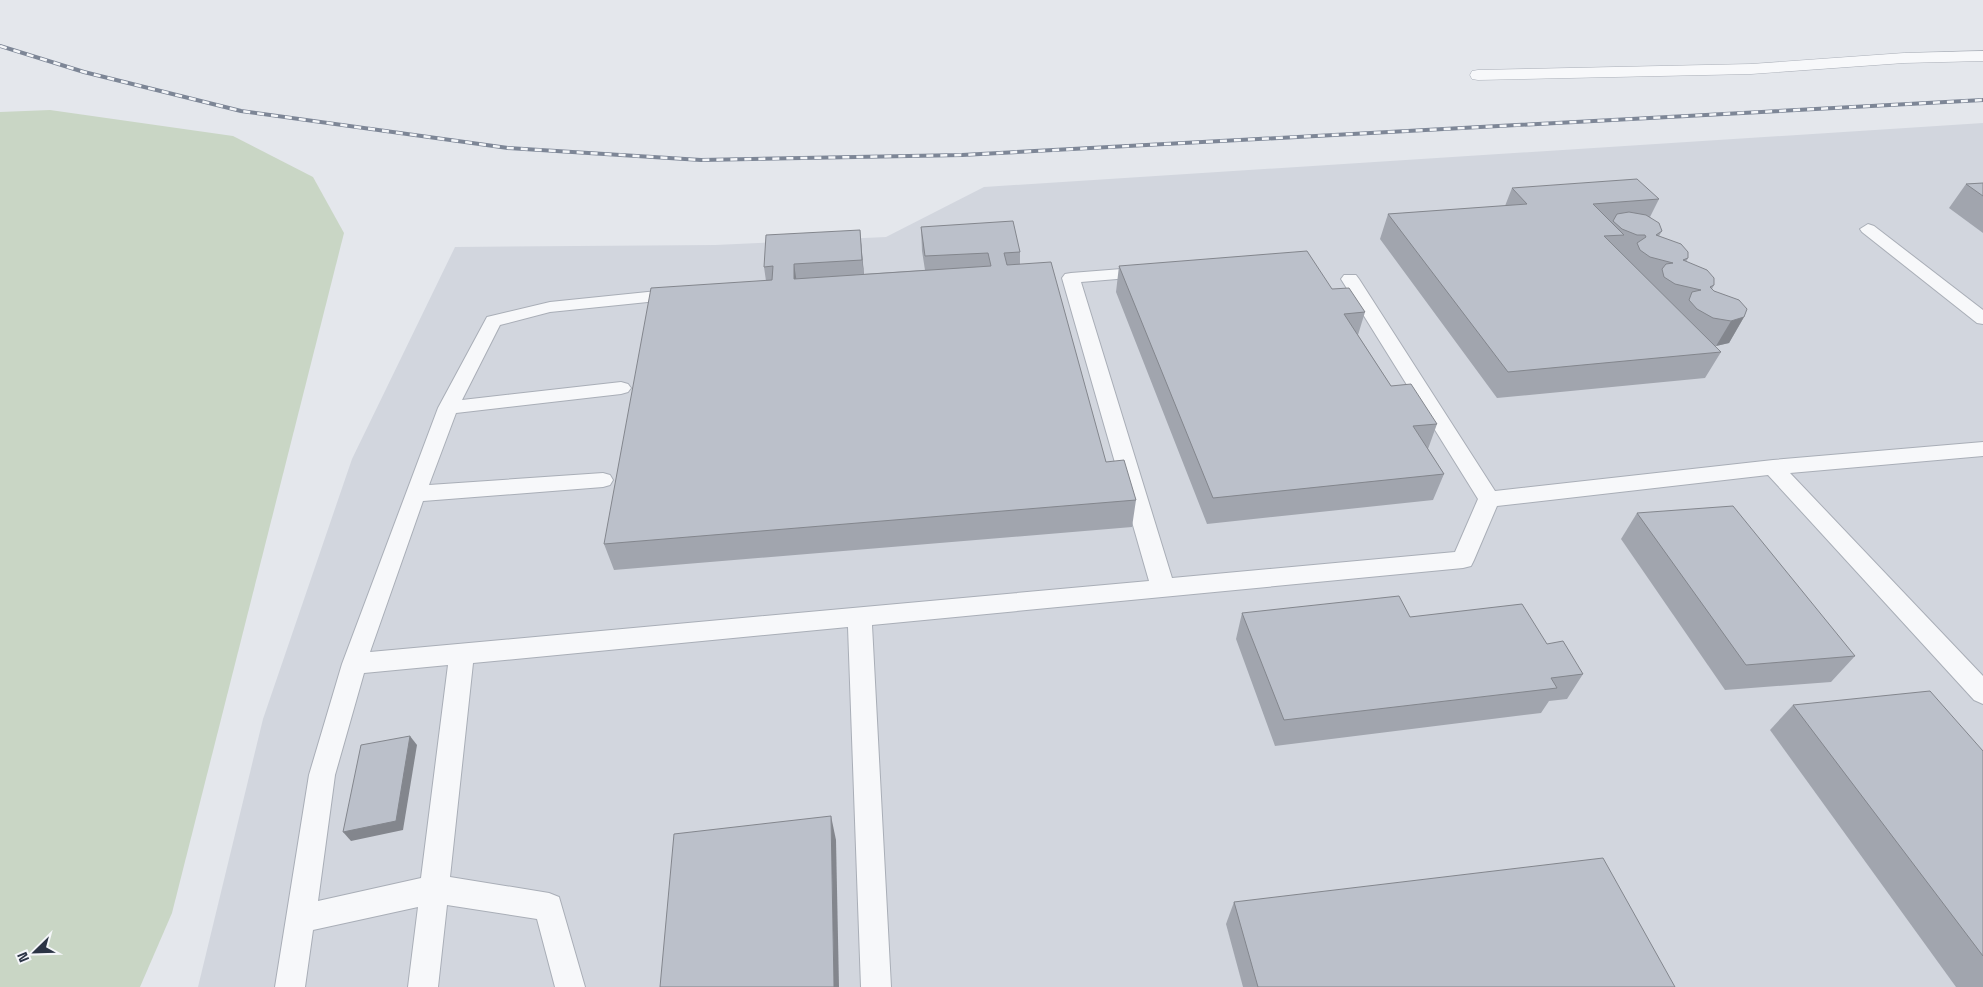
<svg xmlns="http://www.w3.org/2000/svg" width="1983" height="987" viewBox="0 0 1983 987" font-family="'Space Grotesk',sans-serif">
<rect width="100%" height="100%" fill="#e4e7ec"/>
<polygon fill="#d2d6de" points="1983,123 1983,987 198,987 263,719 352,459 455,247 715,245 886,237 984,187"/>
<polygon fill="#c9d6c5" points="50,110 233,136 313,177 344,233 172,913 140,987 0,987 0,112"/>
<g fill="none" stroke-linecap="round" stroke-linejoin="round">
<defs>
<g id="service">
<polygon points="1868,224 1874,226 1983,310 1983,324 1977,323 1862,232 1860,229"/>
<path d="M1147,267L1153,268L1155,272L1153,276L1081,282L1172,578L1455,552L1478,499L1341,279L1344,275H1356L1359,279L1495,491L1773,460L1983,442V456L1790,473L1983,676V704L1974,700L1768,475L1497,506L1474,560L1471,566L1463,568L872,625L891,987H861L848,627L473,663L450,877L549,893L559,897L585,987H555L537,919L447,905L438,987H408L418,907L313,930L305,987H275L309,775L342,664L438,408L487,317L550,302L677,289L683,290L686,294L683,298L677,299L550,312L500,325L462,400L621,382L628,384L631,388L628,392L621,394L456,413L429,485L603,473L610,475L613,480L610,485L603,487L423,501L370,652L1149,581L1062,278L1065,274L1071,273ZM448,665L421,878L318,901L335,775L364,673Z"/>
</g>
<polygon id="minor" points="1983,51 1983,61 1904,63 1751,74 1478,80 1472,79 1470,75 1472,71 1478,70 1751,64 1904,53"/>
</defs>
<use href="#service" stroke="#a9aeb7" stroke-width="2"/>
<use href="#minor" stroke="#a9aeb7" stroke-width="1"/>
<use href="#service" fill="#f7f8fa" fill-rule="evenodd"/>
<use href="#minor" fill="#f7f8fa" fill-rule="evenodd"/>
<defs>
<polyline id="rail" points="0,46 84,72 241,111 508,148 701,160 962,155 1983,100"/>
</defs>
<use href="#rail" stroke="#7d8696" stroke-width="4"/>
<use href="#rail" stroke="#f4f6f9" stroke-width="2.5" stroke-dasharray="7" stroke-linecap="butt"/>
</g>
<g fill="#a1a5ae">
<polygon points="1983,183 1983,233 1949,208 1966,184"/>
<polygon points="1512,188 1659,199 1650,217 1662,231 1659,236 1688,258 1686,262 1714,285 1712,289 1744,317 1729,343 1716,346 1715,346 1721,352 1705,378 1497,398 1380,239 1388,214 1505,206"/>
<polygon points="921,227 1020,252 1020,264 1106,462 1136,500 1132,527 614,570 604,544 766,281 764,267 860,230 864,274 925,270 922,251"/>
<polygon points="1119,266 1365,312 1358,335 1391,386 1437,424 1428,449 1444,474 1433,500 1207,524 1116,292"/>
<polygon points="1637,513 1855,656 1831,682 1725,690 1621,539"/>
<polygon points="1242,613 1410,617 1547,644 1583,674 1567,699 1549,701 1541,713 1275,746 1236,639"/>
<polygon points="1793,705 1983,751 1983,987 1956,987 1770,730"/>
<polygon points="1234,902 1675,987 1243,987 1226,924"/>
</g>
<g fill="#83868d">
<polygon points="860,230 862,255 865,285 862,260"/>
<polygon points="794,264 798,290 794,279"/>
<polygon points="1744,317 1729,343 1716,346 1731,321"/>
<polygon points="410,736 417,745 403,830 351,841 343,832"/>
<polygon points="831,816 836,840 839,987 834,987"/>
</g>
<g fill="#bbc0ca" stroke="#83868d">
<polygon points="1637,179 1659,199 1593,204 1624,235 1604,236 1721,352 1508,372 1388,214 1527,204 1512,188"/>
<polygon points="1983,183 1983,196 1966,184"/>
<polygon points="1629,212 1646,215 1659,223 1662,231 1656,235 1681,244 1688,252 1688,258 1683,260 1707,270 1714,278 1714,285 1710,287 1714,291 1739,300 1747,309 1744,317 1731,321 1713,318 1697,309 1689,300 1692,292 1701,290 1675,284 1664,277 1662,269 1666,264 1673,263 1650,257 1640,250 1637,243 1646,237 1645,235 1637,235 1622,229 1613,221 1617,214"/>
<polygon points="1013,221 1020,252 1004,253 1007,265 1051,262 1106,462 1124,460 1136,500 604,544 651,288 772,280 773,266 764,267 766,235 860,230 862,260 794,264 794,279 991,266 988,253 925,256 921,227"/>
<polygon points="1307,251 1332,289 1349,288 1365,312 1344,314 1391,386 1411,384 1437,424 1413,426 1444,474 1213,498 1119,266"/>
<polygon points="1733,506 1855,656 1746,665 1637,513"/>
<polygon points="1399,596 1410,617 1522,604 1547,644 1563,641 1583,674 1551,678 1557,688 1284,720 1242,613"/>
<polygon points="1930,691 1983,751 1983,956 1793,705"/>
<polygon points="410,736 396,821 343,832 361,745"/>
<polygon points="831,816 834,987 660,987 674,834"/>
<polygon points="1603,858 1675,987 1258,987 1234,902"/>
</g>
<g transform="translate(35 952) rotate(247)" stroke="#f4f6f9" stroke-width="4" paint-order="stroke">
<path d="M0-4L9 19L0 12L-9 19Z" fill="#2b3445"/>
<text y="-8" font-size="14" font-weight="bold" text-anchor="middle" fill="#2b3445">N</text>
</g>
</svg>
